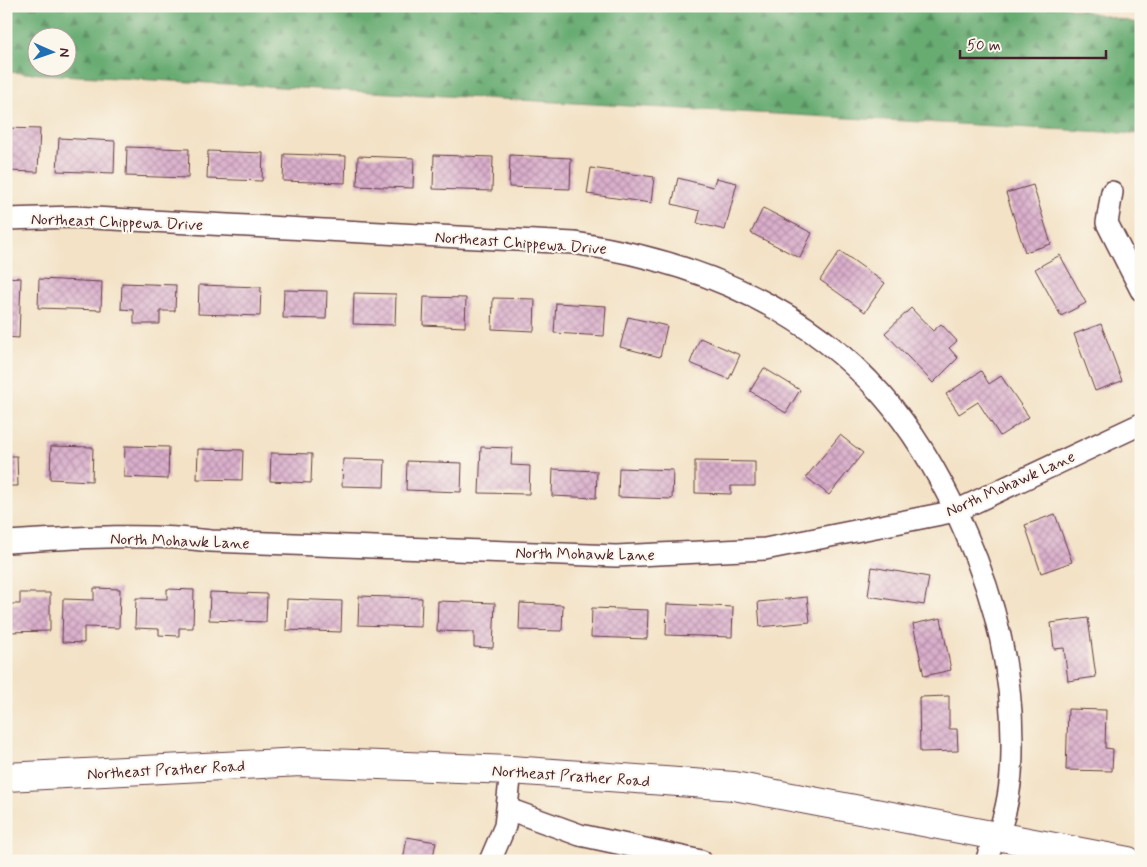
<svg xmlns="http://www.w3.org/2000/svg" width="1147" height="867" viewBox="0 0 1147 867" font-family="Mynerve,sans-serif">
<defs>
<pattern id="forest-firs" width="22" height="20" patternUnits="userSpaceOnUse" patternTransform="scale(1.25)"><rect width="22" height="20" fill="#67ac72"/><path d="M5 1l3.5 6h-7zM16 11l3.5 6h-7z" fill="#578b5e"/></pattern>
<pattern id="building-cross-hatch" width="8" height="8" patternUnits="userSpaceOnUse" patternTransform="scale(1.25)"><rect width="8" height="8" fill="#daafcc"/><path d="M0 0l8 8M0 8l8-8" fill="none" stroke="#b38ea6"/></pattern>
</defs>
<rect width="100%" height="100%" fill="#fbf7ec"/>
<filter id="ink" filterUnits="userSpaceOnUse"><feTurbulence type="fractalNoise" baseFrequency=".02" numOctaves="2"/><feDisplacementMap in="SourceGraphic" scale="10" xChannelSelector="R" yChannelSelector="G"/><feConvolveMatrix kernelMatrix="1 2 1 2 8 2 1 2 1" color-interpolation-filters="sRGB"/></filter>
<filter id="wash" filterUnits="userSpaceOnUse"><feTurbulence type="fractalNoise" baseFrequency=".0096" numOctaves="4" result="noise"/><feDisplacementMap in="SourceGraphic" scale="20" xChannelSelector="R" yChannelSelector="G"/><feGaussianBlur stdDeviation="1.12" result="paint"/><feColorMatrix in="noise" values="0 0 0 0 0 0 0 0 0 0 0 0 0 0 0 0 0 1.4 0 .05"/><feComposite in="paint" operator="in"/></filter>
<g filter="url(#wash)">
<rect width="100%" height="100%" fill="#f3e2c6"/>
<path fill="url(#forest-firs)" stroke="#58664e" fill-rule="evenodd" d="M6,6H717L726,11L908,6H1062L1141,24V134L6,72ZM38,38H68V68H38Z"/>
<g id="blocks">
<g fill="url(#building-cross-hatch)">
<polygon points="6,128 40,129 38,172 6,171"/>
<polygon points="59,138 115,141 114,173 57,171"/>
<polygon points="127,147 189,149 188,178 126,176"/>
<polygon points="208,151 263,153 262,181 207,179"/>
<polygon points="284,154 346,156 345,183 283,181"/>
<polygon points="434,155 493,157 492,191 433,189"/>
<polygon points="510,155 571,158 570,189 509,187"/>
<polygon points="358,156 414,158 413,188 357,186"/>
<polygon points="591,168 654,177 651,203 587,194"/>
<polygon points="678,178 713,187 716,178 737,183 725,230 697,223 700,211 672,204"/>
<polygon points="1033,185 1051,244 1025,252 1006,193"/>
<polygon points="763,208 812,233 800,258 751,233"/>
<polygon points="840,251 885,283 865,312 820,280"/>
<polygon points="1060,255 1086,303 1061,316 1035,269"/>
<polygon points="6,277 21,278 19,338 6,337"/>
<polygon points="39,279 102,282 101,310 38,308"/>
<polygon points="122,283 176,285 175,311 160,311 160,324 134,324 134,310 121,309"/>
<polygon points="199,285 261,287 260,316 198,314"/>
<polygon points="284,290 327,291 326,319 283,318"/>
<polygon points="354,293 396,294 395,325 353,324"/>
<polygon points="424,297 466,298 465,327 423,325"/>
<polygon points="493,298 535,299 534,331 492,329"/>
<polygon points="556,303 606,306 604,336 554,333"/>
<polygon points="911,308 933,331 941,324 957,341 949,348 958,358 933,383 885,333"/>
<polygon points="628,317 667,326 660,357 620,347"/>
<polygon points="1101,324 1122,381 1095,391 1074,334"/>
<polygon points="700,338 740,355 729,379 690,363"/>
<polygon points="764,368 800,390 786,413 750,391"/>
<polygon points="981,371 989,384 1001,376 1029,417 1000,436 978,402 959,414 946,394"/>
<polygon points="840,435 863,453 829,495 806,477"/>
<polygon points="51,446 93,447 92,481 50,479"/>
<polygon points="125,446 169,447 168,479 124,477"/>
<polygon points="481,447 512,448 511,465 530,466 529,494 479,493"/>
<polygon points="198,449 243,450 242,480 197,479"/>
<polygon points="271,453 312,454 311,483 270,481"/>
<polygon points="6,456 17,456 18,486 6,486"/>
<polygon points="343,459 385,460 384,487 342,486"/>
<polygon points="407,461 462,463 461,492 406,490"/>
<polygon points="695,461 755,462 755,486 731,486 731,494 695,493"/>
<polygon points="619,468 673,470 672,499 618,497"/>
<polygon points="553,469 597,471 596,498 552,496"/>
<polygon points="1055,514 1072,562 1041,573 1025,525"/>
<polygon points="872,567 929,577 924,605 868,596"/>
<polygon points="94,588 120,589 119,628 84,627 84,643 62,642 63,599 94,600"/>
<polygon points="167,589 194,590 193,628 179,628 179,636 159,635 159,629 135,628 136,598 167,599"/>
<polygon points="210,592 267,594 266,622 209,620"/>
<polygon points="20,593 50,593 50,631 6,632 6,604 20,604"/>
<polygon points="359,596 422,598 421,627 358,625"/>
<polygon points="807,597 810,622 760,627 758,602"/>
<polygon points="287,599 342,601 341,632 286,630"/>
<polygon points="438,601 495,603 493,648 474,647 474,632 437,631"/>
<polygon points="520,603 563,605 562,631 519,630"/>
<polygon points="667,604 733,607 732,637 666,635"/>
<polygon points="592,608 648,610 647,639 591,637"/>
<polygon points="941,618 951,670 924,676 913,624"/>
<polygon points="1088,618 1096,677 1068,681 1064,648 1054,649 1051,623"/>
<polygon points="949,696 949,729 957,729 958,751 920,752 919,697"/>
<polygon points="1068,709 1106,710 1105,748 1113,749 1112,771 1066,770"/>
<polygon points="407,837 436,842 432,861 403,861"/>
</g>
</g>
</g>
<g filter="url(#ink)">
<use href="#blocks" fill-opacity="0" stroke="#633c42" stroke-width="1"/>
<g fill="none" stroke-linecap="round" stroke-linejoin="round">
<defs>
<g id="minor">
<polyline points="1112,192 1107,223 1141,290"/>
<path d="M6,219L74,217L574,243C691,260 802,304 882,395C917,435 945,485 966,534C997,604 1013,673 1012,749C1012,776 1008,808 998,834C994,843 988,850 987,861"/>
<path d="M6,542C74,538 143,533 211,541L616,556L765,549L956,511L1141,424"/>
<polyline points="508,809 580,835 701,861"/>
<polyline points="490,861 505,826 511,770"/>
</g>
<polyline id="major" points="6,777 301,762 511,770 734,786 1128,861"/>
</defs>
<use href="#minor" stroke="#633c42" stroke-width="24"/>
<use href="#major" stroke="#633c42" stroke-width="30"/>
<use href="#minor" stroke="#fff" stroke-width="21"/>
<use href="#major" stroke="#fff" stroke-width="28"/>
</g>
</g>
<g text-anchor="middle" stroke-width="4.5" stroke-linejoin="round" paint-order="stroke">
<g font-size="16" fill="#4a1f2b" stroke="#fbf7ec">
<text transform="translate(117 221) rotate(2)" y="6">Northeast Chippewa Drive</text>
<text transform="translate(521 242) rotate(4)" y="6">Northeast Chippewa Drive</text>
<text transform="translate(1010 483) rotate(-24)" y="6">North Mohawk Lane</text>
<text transform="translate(180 540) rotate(2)" y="6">North Mohawk Lane</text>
<text transform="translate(585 553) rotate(1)" y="6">North Mohawk Lane</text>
<text transform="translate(166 769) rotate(-3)" y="6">Northeast Prather Road</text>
<text transform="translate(571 775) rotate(4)" y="6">Northeast Prather Road</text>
</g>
</g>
<rect width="1147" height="867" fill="none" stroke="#fbf7ec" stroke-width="25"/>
<g transform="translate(52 52) rotate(92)"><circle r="24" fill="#fbf7ec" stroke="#b4a19f"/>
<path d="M0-4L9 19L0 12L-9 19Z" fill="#1f6fb2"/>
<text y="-8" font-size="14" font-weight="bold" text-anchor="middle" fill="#4a1f2b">N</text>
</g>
<path d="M960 50v8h146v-8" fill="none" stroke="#4a1f2b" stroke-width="2.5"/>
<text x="967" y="50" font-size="15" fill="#4a1f2b" stroke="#fbf7ec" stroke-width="4" paint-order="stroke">50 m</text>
</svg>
